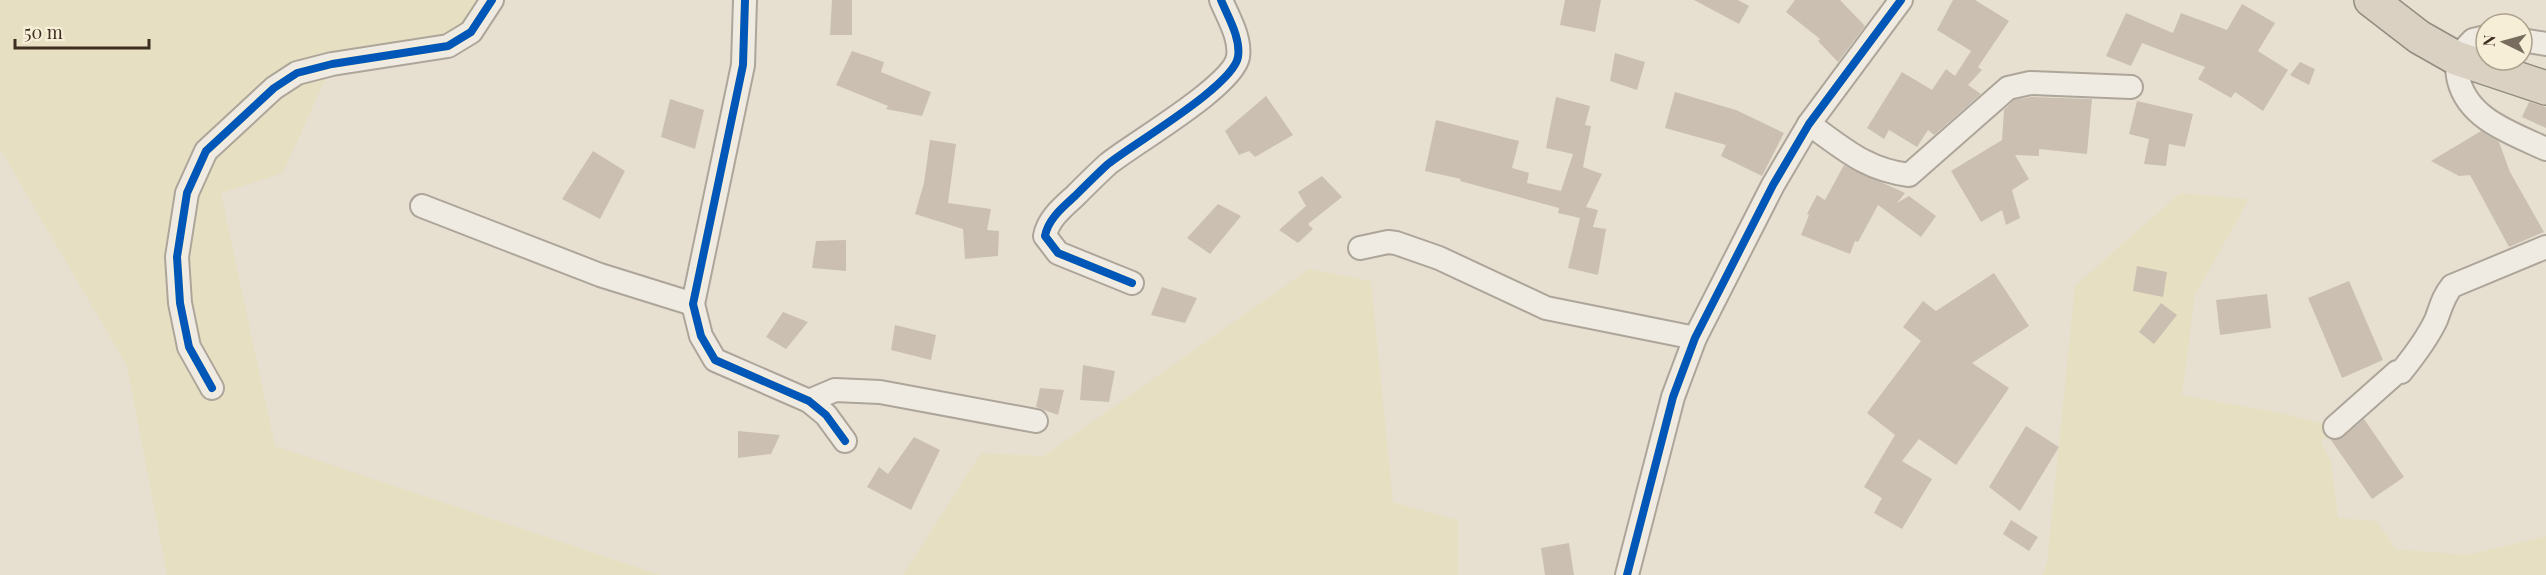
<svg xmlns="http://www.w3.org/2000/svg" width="2546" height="575" viewBox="0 0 2546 575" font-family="'Playfair Display',serif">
<rect width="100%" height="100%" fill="#e7e0d1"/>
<g fill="#e6dfc2">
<polygon points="0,0 493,0 471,32 332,64 283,173 221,193 275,446 660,575 167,575 127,366 0,149"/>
<polygon points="2180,193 2249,199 2195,295 2182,395 2286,414 2335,427 2321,442 2331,461 2338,518 2377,521 2395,549 2467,555 2546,536 2546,575 2042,575 2047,563 2075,286"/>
<polygon points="1309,269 1371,281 1393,502 1458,520 1458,575 903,575 981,453 1044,456"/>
</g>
<g fill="#cbbfb2">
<polygon points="832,0 852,0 852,35 830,35"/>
<polygon points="1565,0 1601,0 1595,32 1560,25"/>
<polygon points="1694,0 1738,0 1749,6 1739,24"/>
<polygon points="1795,0 1840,0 1865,26 1838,62 1818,41 1820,39 1786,12"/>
<polygon points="1953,0 1975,0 2009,21 1978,67 1982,70 1968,85 1981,94 1934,135 1928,130 1917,147 1889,130 1884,139 1867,128 1902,72 1932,90 1946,69 1955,76 1971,51 1937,30"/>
<polygon points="2242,4 2275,23 2258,51 2288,70 2263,111 2235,92 2231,98 2198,79 2205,67 2142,43 2131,66 2106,56 2126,13 2173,33 2181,13 2227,30"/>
<polygon points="852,51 884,62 881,72 931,92 922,116 886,109 888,106 836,85"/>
<polygon points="1615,53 1645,62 1637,90 1610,81"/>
<polygon points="2300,62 2315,69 2309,85 2290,75"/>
<polygon points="1675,92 1736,110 1784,133 1762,176 1721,156 1726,145 1665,128"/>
<polygon points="1266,96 1293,135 1255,157 1249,151 1239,155 1225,131"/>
<polygon points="1556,97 1590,106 1585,125 1591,126 1583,167 1602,174 1586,207 1598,210 1593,227 1606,229 1598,275 1568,268 1580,218 1558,213 1559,208 1460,181 1461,179 1425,171 1436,120 1519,141 1512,168 1529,173 1527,183 1561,191 1573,154 1546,148"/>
<polygon points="2031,97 2092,99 2087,154 2039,149 2039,156 2015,155 2029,179 2012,190 2020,218 2006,225 2002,210 1981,222 1951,171 2002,140 2004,110 2014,100"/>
<polygon points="670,99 704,110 695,149 661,137"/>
<polygon points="2137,101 2193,114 2185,147 2169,144 2166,166 2144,164 2149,139 2129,134"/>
<polygon points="2529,102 2546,107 2546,128 2522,117"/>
<polygon points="2481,131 2499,142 2510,172 2544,232 2509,247 2470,175 2459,176 2431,161"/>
<polygon points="930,140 956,144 948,203 991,209 987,230 999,231 998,256 965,259 963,229 915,214 924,183"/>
<polygon points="593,151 625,171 600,219 562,199"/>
<polygon points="1844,165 1905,193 1897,203 1909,196 1936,216 1921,237 1878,205 1858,242 1855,241 1850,254 1801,235 1809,215 1807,214 1817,195 1825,200"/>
<polygon points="1322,176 1342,197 1308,224 1313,229 1298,243 1279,230 1306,206 1298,192"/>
<polygon points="1218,204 1241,216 1210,254 1187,238"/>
<polygon points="846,240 846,271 812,268 816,241"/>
<polygon points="2137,266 2167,272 2163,297 2133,291"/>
<polygon points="1994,273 2029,326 1972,363 2009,388 1956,465 1919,439 1902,461 1932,479 1902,529 1874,513 1882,498 1864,487 1895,435 1867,413 1921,341 1903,327 1923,301 1936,311"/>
<polygon points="2349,281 2383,360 2342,378 2308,298"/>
<polygon points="1162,287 1197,298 1185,323 1151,315"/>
<polygon points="2267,294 2271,328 2220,335 2216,300"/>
<polygon points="2161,303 2177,315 2154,344 2139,332"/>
<polygon points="783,312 808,322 786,349 766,337"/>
<polygon points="895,325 936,335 931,360 891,350"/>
<polygon points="1083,365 1115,371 1109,402 1080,400"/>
<polygon points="1040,388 1064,390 1058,415 1036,407"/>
<polygon points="2364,419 2404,477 2372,499 2331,440 2343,437"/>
<polygon points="2026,426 2059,447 2020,511 1989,487"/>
<polygon points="738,431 780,435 771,454 738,458"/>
<polygon points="914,437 940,450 911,510 867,487 879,467 888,474"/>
<polygon points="2011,520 2038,537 2029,551 2003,534"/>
<polygon points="1569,543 1574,575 1545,575 1541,548"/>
</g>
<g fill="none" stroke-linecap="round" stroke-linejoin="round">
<defs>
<g id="minor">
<polyline points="745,0 743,65 693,304 701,336 715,360 809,401 826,415 845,441"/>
<path d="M2486,37L2473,40L2456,58C2457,65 2457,74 2459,81C2469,120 2514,134 2546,149"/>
<polyline points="2522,40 2546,44"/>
<path d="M1809,124C1843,148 1866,170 1909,175L2008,88L2030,83L2131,87"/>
<polyline points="422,206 600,275 693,304"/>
<polyline points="1360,248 1388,242 1396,243 1439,258 1546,308 1695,338"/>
<path d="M1132,283L1058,253L1045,236C1048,219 1063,207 1075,196C1086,185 1097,174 1108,164C1134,143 1233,86 1238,57C1241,38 1228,17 1221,0"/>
<polyline points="212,388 189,347 180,303 177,257 187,193 206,151 274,88 297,73 332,64 448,46 471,32 492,0"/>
<polyline points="809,401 835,390 880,392 1036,421"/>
<path d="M2335,427L2397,372H2401C2414,356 2427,339 2436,320C2441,307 2443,297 2452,286L2546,247"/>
<polyline points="1627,575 1673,397 1695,338 1773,185 1809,124 1901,0"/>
</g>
<polyline id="highway" points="2371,0 2419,37 2456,58 2546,88"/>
</defs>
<use href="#minor" stroke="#ada599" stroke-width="26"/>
<use href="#highway" stroke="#928b80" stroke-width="36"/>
<use href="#minor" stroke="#efebe3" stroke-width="22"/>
<use href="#highway" stroke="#dad1c2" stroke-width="33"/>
<defs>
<g id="cycleway">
<polyline points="745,0 743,65 693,304 701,336 715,360 809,401 826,415 845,441"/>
<path d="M1132,283L1058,253L1045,236C1048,219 1063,207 1075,196C1086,185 1097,174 1108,164C1134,143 1233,86 1238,57C1241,38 1228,17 1221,0"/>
<polyline points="212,388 189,347 180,303 177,257 187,193 206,151 274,88 297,73 332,64 448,46 471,32 492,0"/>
<polyline points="1627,575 1673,397 1695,338 1773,185 1809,124 1901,0"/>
</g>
</defs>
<use href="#cycleway" stroke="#f7eed8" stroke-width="11"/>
<use href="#cycleway" stroke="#0057b8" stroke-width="8"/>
</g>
<g transform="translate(2504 42) rotate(275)"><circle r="28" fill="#f7eed8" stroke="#ada18e" stroke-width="1.5"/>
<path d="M0-4.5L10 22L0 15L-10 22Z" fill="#786c5e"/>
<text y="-9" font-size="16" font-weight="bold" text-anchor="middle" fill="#3d2e20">N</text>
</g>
<path d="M15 39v9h134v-9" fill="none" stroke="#3d2e20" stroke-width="3"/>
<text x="24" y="39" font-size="18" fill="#3d2e20" stroke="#f7eed8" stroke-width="4.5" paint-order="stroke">50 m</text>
</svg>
